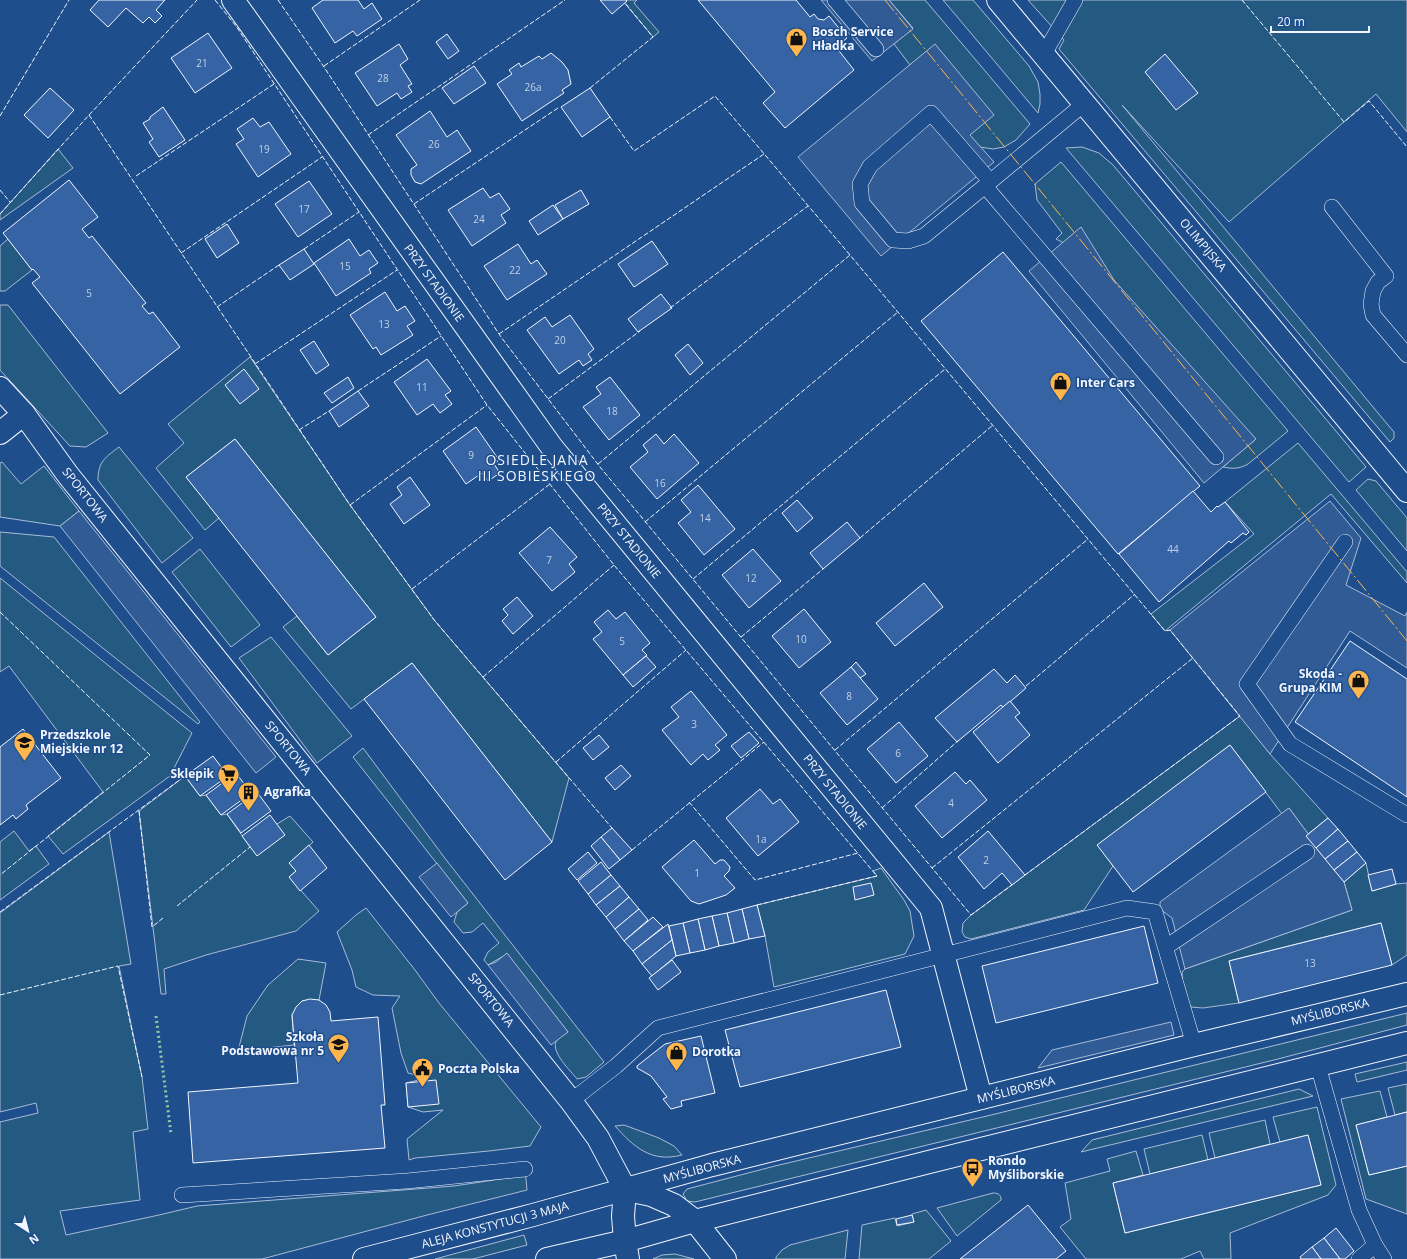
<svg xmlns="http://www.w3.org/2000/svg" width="1407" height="1259" viewBox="0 0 1407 1259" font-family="'Open Sans',sans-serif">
<rect width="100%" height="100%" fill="#1f4e8c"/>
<g fill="#245a82" stroke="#a8bbd7">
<polygon points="622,0 637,0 634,3 659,32 653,37"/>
<polygon points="889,0 925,0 1030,124 1016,140 1004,147 993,149 980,147 969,135 993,115 935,45 910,65 894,44 913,28"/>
<polygon points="943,0 973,0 1029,66 1038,82 1040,94 1040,104 1038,113"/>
<polygon points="1028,0 1407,0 1407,132 1376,94 1229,222 1122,105 1388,425 1394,432 1394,438 1390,442 1059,49 1064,40"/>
<polygon points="1082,147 1099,153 1113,165 1366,467 1349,482 1066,148"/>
<polygon points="58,149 73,168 0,220 0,214"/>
<path d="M1061,162L1288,431L1248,464C1239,469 1233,469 1223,467L1256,439L1066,244L1056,239L1062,233L1037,200L1035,184Z"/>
<polygon points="8,239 32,270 5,291 0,291 0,246"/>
<polygon points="0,305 8,305 108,433 86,447 70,446 0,370"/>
<polygon points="250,357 350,505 435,621 569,778 552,842 412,663 351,709 283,627 297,616 328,655 376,617 235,439 186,477 219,518 205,530 156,468 184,443 168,424"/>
<polygon points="1298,443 1407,572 1407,583 1331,494 1165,631 1151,614 1254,534 1225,502"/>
<path d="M119,447L193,538L162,563L98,480C98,461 106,457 119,447Z"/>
<polygon points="2,462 21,484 44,466 79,511 60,526 0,517 0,463"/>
<polygon points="1368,479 1376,481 1407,518 1407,551 1356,490"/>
<polygon points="0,532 54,537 200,722 198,724 0,566"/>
<polygon points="200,549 260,625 231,647 172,572"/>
<polygon points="0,578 192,733 170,776 63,854 48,836 103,792 9,666 0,672"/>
<polygon points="271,637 352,736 317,763 239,658"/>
<polygon points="1240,716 1270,754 1328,818 1308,834 1289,808 1282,814 1230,745 1098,845 1113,866 1084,910 971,939 965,937 962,932 963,923 971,915"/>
<path d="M363,748L444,857L604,1062L586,1077L577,1079C571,1071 549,1051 557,1040C559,1037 565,1034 568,1032L507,954L488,965L484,960L488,952L499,943L483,923L472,932L463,933L454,922L457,912L468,903L353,757Z"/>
<polygon points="185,776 200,796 206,795 221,815 227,814 250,847 277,824 290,816 313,842 289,863 296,871 289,877 319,911 296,931 206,955 164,969 166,994 161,994 139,811"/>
<polygon points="14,831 29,851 36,846 49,864 0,900 0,842"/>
<polygon points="109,832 131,964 119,966 142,1077 148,1129 133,1132 140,1200 60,1211 66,1235 159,1215 197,1206 454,1186 514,1177 525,1169 527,1190 431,1214 262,1259 0,1259 0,1122 38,1113 36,1103 0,1112 0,913"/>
<polygon points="1366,863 1372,891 1396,884 1407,883 1407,955 1392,965 1381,923 1229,961 1239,1003 1203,1008 1191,1007 1183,993 1182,972 1185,969 1352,910 1344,882"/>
<polygon points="881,868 904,900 910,911 914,936 905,954 774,987 765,936 757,905 877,876 873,871"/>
<polygon points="366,908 415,970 439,1003 541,1127 530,1146 489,1151 415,1158 409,1160 407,1139 443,1110 423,1112 408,1107 406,1083 427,1078 408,1073 401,1053 392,1008 400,996 373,995 356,987 352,970 337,932 356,915"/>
<polygon points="298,959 326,963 319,1000 302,1001 292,1015 294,1045 238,1051 247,1016 268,985"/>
<polygon points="1407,1013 1407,1025 1278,1059 707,1199 695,1202 687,1201 683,1194 687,1189 775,1166 987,1116"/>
<polygon points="1407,1062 1407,1070 1357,1082 1355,1074"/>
<polygon points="1407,1084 1407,1112 1395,1115 1388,1088"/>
<polygon points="1299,1089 1313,1096 1081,1152 1092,1140"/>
<polygon points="1380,1091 1387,1117 1356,1125 1369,1175 1407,1166 1407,1214 1366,1199 1341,1099"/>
<polygon points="1317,1107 1336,1185 1328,1195 1230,1233 1231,1259 1204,1259 1200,1251 1181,1259 1086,1259 1060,1227 1071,1219 1065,1183 1110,1171 1107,1159 1136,1151 1143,1175 1113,1183 1125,1233 1321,1185 1308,1135 1280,1142 1273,1117"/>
<polygon points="1265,1120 1270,1144 1215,1158 1209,1133"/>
<path d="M624,1125L659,1138L674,1146L682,1155C651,1163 634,1147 615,1126Z"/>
<polygon points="1202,1135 1208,1160 1150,1174 1144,1149"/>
<path d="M993,1193C997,1193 1000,1194 1001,1198V1200L957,1236L937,1208Z"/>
<polygon points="926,1210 951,1241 929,1259 859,1259 862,1225 895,1218 897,1226 914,1222 912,1214"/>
<polygon points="848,1230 845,1259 776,1259 776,1257 782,1250 790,1245"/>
<polygon points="524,1235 527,1245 473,1259 435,1259"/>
<polygon points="675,1254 694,1259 653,1259 662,1255"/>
</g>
<g fill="#305b95" stroke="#a8bbd7">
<polygon points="821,0 889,0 913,29 872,61"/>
<polygon points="935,44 994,115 970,135 994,162 881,256 798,157"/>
<polygon points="1081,227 1114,280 1256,439 1204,483 1029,271"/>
<polygon points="1330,501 1361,538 1346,585 1405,616 1407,612 1407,668 1350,631 1270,754 1170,630"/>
<polygon points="79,511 276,757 256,773 60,526"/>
<polygon points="1289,808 1344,882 1352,910 1185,969 1172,918 1160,909 1160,902"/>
<polygon points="437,863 468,903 451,917 419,877"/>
<polygon points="507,953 568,1032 551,1045 488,965 496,962"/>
<polygon points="1171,1022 1174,1035 1038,1068 1052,1050"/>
</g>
<g fill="#3563a3" stroke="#f2f6ff">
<polygon points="99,0 165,0 156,10 162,16 155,23 149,17 143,23 126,8 108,27 90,10"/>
<polygon points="323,0 358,0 364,9 372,3 382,19 357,36 353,31 335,43 312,8"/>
<polygon points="600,0 626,0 627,1 612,14"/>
<polygon points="698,0 796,0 810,17 814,14 818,19 824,20 829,16 847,38 836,47 854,70 785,128 763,103 775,92"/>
<polygon points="208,33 232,68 195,93 171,58"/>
<polygon points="447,34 459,51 448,59 436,42"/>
<polygon points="399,44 408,59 400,65 412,84 408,86 412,92 401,99 397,93 377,106 355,73"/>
<polygon points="551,53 562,62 568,70 571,84 562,90 564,93 522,121 497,84 512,74 509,70 519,63 521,67 539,56 542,59"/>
<polygon points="1165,54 1198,93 1176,110 1145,72"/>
<polygon points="474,66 486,83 454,104 442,88"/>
<polygon points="50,88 74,110 48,138 24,115"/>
<polygon points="590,88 610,117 582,137 561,107"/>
<polygon points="163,107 185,140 159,157 149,142 153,139 143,123 150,119 150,117"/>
<polygon points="430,111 447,137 457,130 471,151 421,184 415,182 411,175 411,169 417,165 396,135"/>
<polygon points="253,118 260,127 269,122 291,154 258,177 236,144 244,139 237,129"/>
<polygon points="69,180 98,217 82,229 89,238 92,236 146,303 142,306 149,314 153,312 180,347 120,394 32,283 40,277 33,269 32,270 3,233"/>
<polygon points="309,181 332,214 298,237 275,204"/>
<polygon points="483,188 490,198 499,193 510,209 501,215 506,223 472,246 448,210"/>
<polygon points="581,190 589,204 563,219 555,205"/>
<polygon points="553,205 563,219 538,235 529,221"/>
<polygon points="227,224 239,243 217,258 205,239"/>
<polygon points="349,239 360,256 369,250 378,263 369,269 371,273 336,296 314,263"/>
<polygon points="652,241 668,264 634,287 618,264"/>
<polygon points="518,244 531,264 537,260 547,274 507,300 484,266"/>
<polygon points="304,249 314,264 290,280 279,265"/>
<polygon points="1003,252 1200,486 1118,554 921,321"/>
<polygon points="385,292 397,311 405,306 415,321 407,326 413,335 381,355 376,347 373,349 350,315"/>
<polygon points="661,294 672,308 638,332 628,319"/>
<polygon points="570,315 594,349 588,354 592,360 583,366 579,360 559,374 527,330 545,317 552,327"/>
<polygon points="314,341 329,365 316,374 300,350"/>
<polygon points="688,344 703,363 690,375 675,355"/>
<polygon points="427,359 451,391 445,395 452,404 440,413 433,404 417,415 394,382"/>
<polygon points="244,369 259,389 240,404 225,385"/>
<polygon points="348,377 354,388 332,403 324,393"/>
<polygon points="610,377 640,415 609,440 583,407 601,394 596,387"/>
<polygon points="358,391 369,406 339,427 329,411"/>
<polygon points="476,427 499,460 494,464 500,473 488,481 482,473 466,484 443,451"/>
<polygon points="656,434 664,444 674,434 699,463 657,499 630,467 648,452 643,445"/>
<polygon points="235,439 376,617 328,655 186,477"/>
<polygon points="410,477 430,505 404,524 390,504 402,495 397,487"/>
<polygon points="698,485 735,529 704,555 678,523 691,512 681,500"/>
<polygon points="1193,491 1211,512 1217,506 1218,507 1225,502 1249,532 1246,535 1243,533 1231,543 1229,541 1159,602 1119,554"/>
<polygon points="797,500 813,518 797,532 782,513"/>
<polygon points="847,522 860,538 823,569 810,553"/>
<polygon points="550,527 577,557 569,564 575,572 552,591 519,553"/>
<polygon points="753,549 781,581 749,608 722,575"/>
<polygon points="924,583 943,607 895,646 876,623"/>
<polygon points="517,597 533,616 513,634 502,621 508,615 503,609"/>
<polygon points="804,609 831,642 799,668 772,636"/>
<polygon points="608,610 616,619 625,612 650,643 642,650 647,655 623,675 593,639 602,632 594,622"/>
<polygon points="1350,641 1407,679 1407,797 1295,722"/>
<polygon points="646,656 656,667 633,687 623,675"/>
<polygon points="856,662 866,674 860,678 851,667"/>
<polygon points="412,663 552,842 505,880 364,699"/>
<polygon points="851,667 878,699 847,725 820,693"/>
<polygon points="994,669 1007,683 1015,675 1026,688 1003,708 1001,705 957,742 935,718"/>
<polygon points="691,691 727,735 715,745 720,750 708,760 703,754 691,765 662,730 679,717 671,707"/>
<polygon points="1010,701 1020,713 1015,717 1030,735 998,763 973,732"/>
<polygon points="899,722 928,756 896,783 867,749"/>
<polygon points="23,729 61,778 26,805 28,809 16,819 13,815 0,825 0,747"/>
<polygon points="749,732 759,743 741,758 731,746"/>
<polygon points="599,735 609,747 593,760 583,748"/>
<polygon points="1230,745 1266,792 1133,892 1097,845"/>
<polygon points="213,756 228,776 200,796 185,776"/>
<polygon points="621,765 631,776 615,790 605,778"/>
<polygon points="955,772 966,784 970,780 987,800 942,838 915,806"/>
<polygon points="236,773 251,793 221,815 206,795"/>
<polygon points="760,789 773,804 780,799 799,822 758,856 726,818"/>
<polygon points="257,792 271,811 241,833 227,814"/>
<polygon points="270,815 285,835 257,856 242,836"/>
<polygon points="1328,818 1338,829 1316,848 1306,836"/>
<polygon points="612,828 632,850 620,860 601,837"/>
<polygon points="1338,829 1348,841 1325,859 1316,848"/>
<polygon points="988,831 1025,875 1012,885 1002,873 984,889 958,857"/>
<polygon points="601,837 620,860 609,869 591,846"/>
<polygon points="694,840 715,864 720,860 724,860 730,867 729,871 724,876 735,888 726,895 699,904 691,901 662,867"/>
<polygon points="1348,841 1357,852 1334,870 1325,859"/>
<polygon points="309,845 327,868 300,891 289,877 296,871 289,863"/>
<polygon points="588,852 597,863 577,880 568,869"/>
<polygon points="1357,852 1366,863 1344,882 1334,870"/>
<polygon points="601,862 611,875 588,894 578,881"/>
<polygon points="1392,869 1396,884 1372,891 1368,875"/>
<polygon points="611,875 620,886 596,905 588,894"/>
<polygon points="871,883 874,895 855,900 853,887"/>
<polygon points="620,886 629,897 606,917 596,905"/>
<polygon points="629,897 639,909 615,929 606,917"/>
<polygon points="757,905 765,936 749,939 742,909"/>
<polygon points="639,909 648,920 624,941 615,929"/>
<polygon points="742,909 749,939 734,943 727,913"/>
<polygon points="727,913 734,943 719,946 712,916"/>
<polygon points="712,916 719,946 705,950 698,919"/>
<polygon points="653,917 663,927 633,951 624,941"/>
<polygon points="698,919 705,950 690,953 683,923"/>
<polygon points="683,923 690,953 676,956 669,926"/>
<polygon points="1381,923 1392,965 1239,1003 1229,961"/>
<polygon points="668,924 672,940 642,964 633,951"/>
<polygon points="1144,926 1158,983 996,1023 982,966"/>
<polygon points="672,940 676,956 652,976 642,964"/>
<polygon points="672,960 681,972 658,990 649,978"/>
<polygon points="886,990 901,1047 740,1087 725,1030"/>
<polygon points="310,999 319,1000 326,1005 330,1012 331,1021 378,1017 385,1105 381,1105 385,1148 193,1163 188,1092 298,1083 292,1015 296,1007 302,1001"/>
<polygon points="701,1036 715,1093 681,1101 682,1106 671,1109 663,1099 667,1097 651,1076 637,1068 637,1066 665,1044"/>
<polygon points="436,1080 439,1104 408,1107 406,1083"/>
<polygon points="1407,1112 1407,1166 1369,1175 1356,1125"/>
<polygon points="1308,1135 1321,1185 1125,1233 1113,1183"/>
<polygon points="1028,1205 1066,1251 1056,1259 960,1259"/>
<polygon points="912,1215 914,1222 897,1225 896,1219"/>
<polygon points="1336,1228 1354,1251 1345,1259 1340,1259 1324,1238"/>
<polygon points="1324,1238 1340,1259 1321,1259 1312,1247"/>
<polygon points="1312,1247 1321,1259 1301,1259 1300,1257"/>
</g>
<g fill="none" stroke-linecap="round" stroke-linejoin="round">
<defs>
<g id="lane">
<polyline points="835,0 876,49"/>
<polyline points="1044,54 1075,0"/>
<polyline points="1085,103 985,186 1216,457"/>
<polyline points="985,186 924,236 908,241 893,240 862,203 860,184 870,166 931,113 990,181"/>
<polyline points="1332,207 1386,276 1378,282 1373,291 1371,304 1373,315 1407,355"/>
<polyline points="1345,542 1247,684 1290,744 1407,815"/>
<polyline points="1166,947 1307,852"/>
<polyline points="1318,1066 1359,1210 1375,1245 1384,1259"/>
<polyline points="571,1101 616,1066 658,1028 1127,908 1155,912 1194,1045"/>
<polyline points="182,1195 407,1181 525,1169"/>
<polyline points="1359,1259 1375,1245"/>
</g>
<g id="street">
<polyline points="233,0 551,446 931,908 981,1098"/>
<polyline points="0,388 24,414 68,475 571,1101 598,1138 625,1189"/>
<polyline points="0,433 24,414"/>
</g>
<g id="secondary">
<polyline points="998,0 1407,491"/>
<polyline points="625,1189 623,1216 625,1241 628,1259"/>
<polyline points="627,1190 651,1195 674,1205 695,1221 725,1259"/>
<polyline points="364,1259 533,1215 712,1165 1194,1045 1407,994"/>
<polyline points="547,1259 625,1241 695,1221 925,1163 1407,1043"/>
</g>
</defs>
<use href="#lane" stroke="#f2f6ff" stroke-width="16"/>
<use href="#street" stroke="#f2f6ff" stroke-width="24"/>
<use href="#secondary" stroke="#f2f6ff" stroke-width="24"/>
<use href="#lane" stroke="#1f4e8c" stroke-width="15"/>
<use href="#street" stroke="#1f4e8c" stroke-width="22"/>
<use href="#secondary" stroke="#1f4e8c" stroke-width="22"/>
<polyline stroke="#97c8a6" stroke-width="3" stroke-dasharray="2 3" stroke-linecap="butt" points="156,1016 171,1134"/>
<g stroke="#f2f6ff" stroke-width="1" stroke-dasharray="5 2" stroke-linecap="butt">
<polyline points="215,0 236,26 487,405 614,565 877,876 757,905"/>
<polyline points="278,0 324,67 501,337 600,467 971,915 1012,885"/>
<polyline points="1242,0 1344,122 1369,101 1407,147"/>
<polyline points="324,66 420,0"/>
<polyline points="590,88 653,37 625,3"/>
<polyline points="89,115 197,0"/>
<polyline points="0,116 69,0"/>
<polyline points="610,117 634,151 715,96 850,255 1165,631 1170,630 1240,716 1025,875"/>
<polyline points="368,135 565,0"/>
<polyline points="136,176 274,84"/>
<polyline points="0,190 10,202"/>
<polyline points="414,204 558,108"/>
<polyline points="0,214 89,115 350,505 435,621 612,828"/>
<polyline points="304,249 359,212"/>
<polyline points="181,253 322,157"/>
<polyline points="217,307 279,265"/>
<polyline points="670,308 808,206"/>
<polyline points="499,334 764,154"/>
<polyline points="255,364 397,270"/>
<polyline points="358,391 441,336"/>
<polyline points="548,399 640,331"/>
<polyline points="299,430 329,411"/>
<polyline points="598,464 850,255"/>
<polyline points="350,505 487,405"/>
<polyline points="645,522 898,312"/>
<polyline points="860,538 993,425"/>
<polyline points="693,579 945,369"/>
<polyline points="412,589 550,484"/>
<polyline points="0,612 150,755 0,875"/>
<polyline points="741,637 823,569"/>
<polyline points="483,677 614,565"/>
<polyline points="1026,686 1135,594"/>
<polyline points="835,750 1088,539"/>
<polyline points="556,762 686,650"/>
<polyline points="689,802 755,880 858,853"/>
<polyline points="882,808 959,740"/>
<polyline points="139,811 152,927 163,918"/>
<polyline points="632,850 764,742"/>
<polyline points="932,868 1193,658"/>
<polyline points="177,906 250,847"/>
<polyline points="0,912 185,776"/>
<polyline points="0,995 118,966 142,1077"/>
</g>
<polyline stroke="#ffb74d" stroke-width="1" stroke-dasharray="14 3 2 3" stroke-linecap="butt" points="885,0 1407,641"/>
</g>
<defs>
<symbol id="shop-pin" viewBox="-11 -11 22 30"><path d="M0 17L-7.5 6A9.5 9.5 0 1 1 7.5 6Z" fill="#ffb74d" stroke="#1f4e8c"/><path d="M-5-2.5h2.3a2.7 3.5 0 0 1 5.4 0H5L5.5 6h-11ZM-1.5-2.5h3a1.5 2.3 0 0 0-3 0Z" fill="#111"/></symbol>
<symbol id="school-pin" viewBox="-11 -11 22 30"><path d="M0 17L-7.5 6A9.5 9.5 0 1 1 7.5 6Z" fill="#ffb74d" stroke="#1f4e8c"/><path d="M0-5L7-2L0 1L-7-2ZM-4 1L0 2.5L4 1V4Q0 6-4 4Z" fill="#111"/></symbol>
<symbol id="supermarket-pin" viewBox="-11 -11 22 30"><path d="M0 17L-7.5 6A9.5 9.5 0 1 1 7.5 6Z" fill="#ffb74d" stroke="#1f4e8c"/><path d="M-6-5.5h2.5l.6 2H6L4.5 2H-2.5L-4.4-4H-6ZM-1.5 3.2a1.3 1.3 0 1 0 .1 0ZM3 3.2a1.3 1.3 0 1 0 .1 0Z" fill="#111"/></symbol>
<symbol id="building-pin" viewBox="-11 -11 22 30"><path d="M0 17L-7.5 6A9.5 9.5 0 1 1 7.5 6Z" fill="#ffb74d" stroke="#1f4e8c"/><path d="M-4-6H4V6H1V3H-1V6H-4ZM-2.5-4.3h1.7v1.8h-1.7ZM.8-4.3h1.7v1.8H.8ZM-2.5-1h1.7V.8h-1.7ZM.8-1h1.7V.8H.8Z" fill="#111"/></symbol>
<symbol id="civic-pin" viewBox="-11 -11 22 30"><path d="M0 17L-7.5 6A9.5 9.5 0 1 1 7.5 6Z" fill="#ffb74d" stroke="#1f4e8c"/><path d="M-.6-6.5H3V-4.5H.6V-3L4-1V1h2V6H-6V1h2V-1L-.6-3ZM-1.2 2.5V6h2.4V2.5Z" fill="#111"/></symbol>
<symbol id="bus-pin" viewBox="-11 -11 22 30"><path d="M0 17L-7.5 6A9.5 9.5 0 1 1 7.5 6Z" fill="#ffb74d" stroke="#1f4e8c"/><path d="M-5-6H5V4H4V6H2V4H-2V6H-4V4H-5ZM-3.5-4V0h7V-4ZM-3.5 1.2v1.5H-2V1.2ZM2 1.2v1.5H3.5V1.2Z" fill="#111"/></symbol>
</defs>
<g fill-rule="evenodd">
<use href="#shop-pin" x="784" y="26" width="25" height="34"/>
<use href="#shop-pin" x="1048" y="370" width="25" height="34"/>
<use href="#shop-pin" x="1346" y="668" width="25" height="34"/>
<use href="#school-pin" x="12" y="730" width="25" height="34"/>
<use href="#supermarket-pin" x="216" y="762" width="25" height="34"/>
<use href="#building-pin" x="236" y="780" width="25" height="34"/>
<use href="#school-pin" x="326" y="1032" width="25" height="34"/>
<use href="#shop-pin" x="664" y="1040" width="25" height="34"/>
<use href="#civic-pin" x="410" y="1056" width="25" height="34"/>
<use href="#bus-pin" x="960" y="1156" width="25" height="34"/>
</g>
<g text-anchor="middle" stroke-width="3" stroke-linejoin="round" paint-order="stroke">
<g font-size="10" fill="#c3d1e8">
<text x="202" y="67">21</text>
<text x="383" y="82">28</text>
<text x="533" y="91">26a</text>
<text x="434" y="148">26</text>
<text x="264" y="153">19</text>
<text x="304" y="213">17</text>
<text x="479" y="223">24</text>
<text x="345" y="270">15</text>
<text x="515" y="274">22</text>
<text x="89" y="297">5</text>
<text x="384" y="328">13</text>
<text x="560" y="344">20</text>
<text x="422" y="391">11</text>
<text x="612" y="415">18</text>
<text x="471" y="459">9</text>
<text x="660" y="487">16</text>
<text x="705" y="522">14</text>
<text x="1173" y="553">44</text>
<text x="549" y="564">7</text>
<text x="751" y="582">12</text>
<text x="801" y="643">10</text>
<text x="622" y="645">5</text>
<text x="849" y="700">8</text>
<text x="694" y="728">3</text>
<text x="898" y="757">6</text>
<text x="951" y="807">4</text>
<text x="761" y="843">1a</text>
<text x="986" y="864">2</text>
<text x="697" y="877">1</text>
<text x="1310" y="967">13</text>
</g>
<g font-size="12" font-weight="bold" fill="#f2f6ff" stroke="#1f4e8c" text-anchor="start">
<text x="812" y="36">Bosch Service<tspan x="812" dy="14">Hładka</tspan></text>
<text x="1076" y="387">Inter Cars</text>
<text x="1342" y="678" text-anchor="end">Skoda -<tspan x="1342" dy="14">Grupa KIM</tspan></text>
<text x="40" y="739">Przedszkole<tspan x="40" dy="14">Miejskie nr 12</tspan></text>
<text x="214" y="778" text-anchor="end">Sklepik</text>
<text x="264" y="796">Agrafka</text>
<text x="324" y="1041" text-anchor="end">Szkoła<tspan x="324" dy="14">Podstawowa nr 5</tspan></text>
<text x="692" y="1056">Dorotka</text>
<text x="438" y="1073">Poczta Polska</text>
<text x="988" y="1165">Rondo<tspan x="988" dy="14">Myśliborskie</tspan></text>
</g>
<g font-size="12" fill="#f2f6ff" stroke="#1f4e8c">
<text transform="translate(1203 245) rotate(50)" y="4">OLIMPIJSKA</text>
<text transform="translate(434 283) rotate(54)" y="4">PRZY STADIONIE</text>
<text transform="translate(85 495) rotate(52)" y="4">SPORTOWA</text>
<text transform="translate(629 541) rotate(51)" y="4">PRZY STADIONIE</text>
<text transform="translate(288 748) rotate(51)" y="4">SPORTOWA</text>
<text transform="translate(835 792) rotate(51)" y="4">PRZY STADIONIE</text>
<text transform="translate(491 1000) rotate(51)" y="4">SPORTOWA</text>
<text transform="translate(1330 1012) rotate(-14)" y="4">MYŚLIBORSKA</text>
<text transform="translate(1016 1090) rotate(-14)" y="4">MYŚLIBORSKA</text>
<text transform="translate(702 1169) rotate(-15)" y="4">MYŚLIBORSKA</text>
<text transform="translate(495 1225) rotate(-15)" y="4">ALEJA KONSTYTUCJI 3 MAJA</text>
</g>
<g font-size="14" letter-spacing="1" fill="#f2f6ff" stroke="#1f4e8c">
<text x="537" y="465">OSIEDLE JANA<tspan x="537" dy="16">III SOBIESKIEGO</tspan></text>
</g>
</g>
<g transform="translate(28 1231) rotate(144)" stroke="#1f4e8c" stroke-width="3" paint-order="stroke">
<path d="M0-3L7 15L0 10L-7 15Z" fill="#f2f6ff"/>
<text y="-6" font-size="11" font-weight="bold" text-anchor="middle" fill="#f2f6ff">N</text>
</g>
<path d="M1271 26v6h98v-6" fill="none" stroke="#f2f6ff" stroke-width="2"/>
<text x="1277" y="26" font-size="12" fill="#f2f6ff" stroke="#1f4e8c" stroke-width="3" paint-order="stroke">20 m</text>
</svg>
